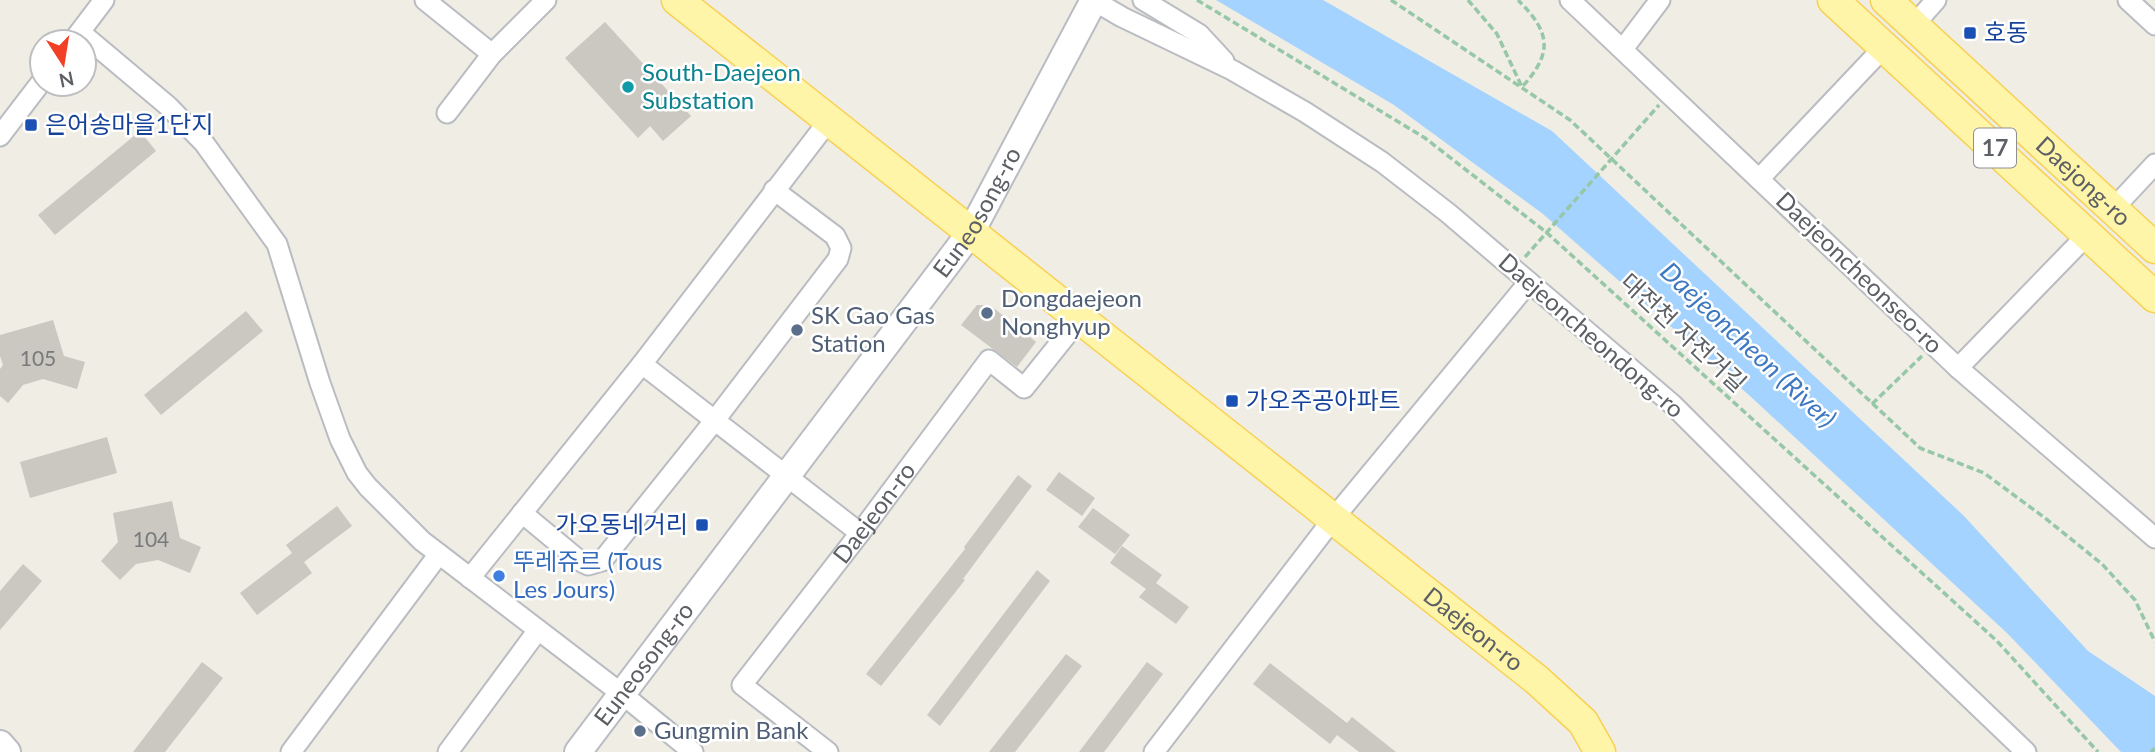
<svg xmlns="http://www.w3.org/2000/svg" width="2155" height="752" viewBox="0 0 2155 752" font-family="Lato,'Noto Sans KR',sans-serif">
<rect width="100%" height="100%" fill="#efede4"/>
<polygon fill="#a4d3ff" points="1216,0 1323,0 1552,131 1964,516 2088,651 2155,696 2155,752 2121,752 2007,633 1750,396 1543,214 1394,105"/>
<g fill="#cac8c1">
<polygon points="605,22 691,116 663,141 650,126 638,138 565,58"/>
<polygon points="140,131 156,151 55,235 38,215"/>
<polygon points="977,305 990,305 1036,342 1017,367 961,325"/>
<polygon points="246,311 263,331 161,415 144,395"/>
<polygon points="53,320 64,356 85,362 77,389 43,379 23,385 8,403 0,396 0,369 3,365 0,356 0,335"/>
<polygon points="107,437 117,473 30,498 20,462"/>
<polygon points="1059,472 1095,498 1082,516 1046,490"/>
<polygon points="1018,475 1032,486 963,579 965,580 881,686 866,674 965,549 964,547"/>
<polygon points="172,501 180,538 201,547 190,573 158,560 136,564 120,580 101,561 118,542 113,513"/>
<polygon points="337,506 352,526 304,562 312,573 257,615 240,593 292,553 286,545"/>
<polygon points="1093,508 1130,535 1115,554 1078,527"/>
<polygon points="1122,546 1162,575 1156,583 1189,607 1176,624 1139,597 1146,589 1110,563"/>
<polygon points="23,564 42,581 0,630 0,591"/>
<polygon points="1037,570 1050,581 940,726 927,715"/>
<polygon points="1066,654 1082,666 1015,752 989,752"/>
<polygon points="202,662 223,678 165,752 133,752"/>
<polygon points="1147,662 1163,674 1104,752 1079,752"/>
<polygon points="1270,663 1347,723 1352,717 1396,752 1359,752 1337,735 1330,744 1253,684"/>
</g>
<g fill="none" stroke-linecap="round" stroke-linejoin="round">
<defs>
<g id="street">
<polyline points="425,0 492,54"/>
<polyline points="1093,0 1122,17 1232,70 1305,112 1382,162 1448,213 1672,404 1884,616 2026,752"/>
<polyline points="1143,0 1199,34 1224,61"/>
<polyline points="1570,0 1958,368 2155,538"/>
<polyline points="2128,0 2155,25"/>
<polyline points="1914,25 1936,0"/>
<polyline points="80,32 168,106 204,143 277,244 320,383 340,439 357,473 368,487 422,541 622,694 693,752"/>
<polyline points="73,41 104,0"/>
<polyline points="1623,49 1660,0"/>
<polyline points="447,113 492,54 546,0"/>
<polyline points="0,136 42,81"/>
<polyline points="1759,179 1885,46"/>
<polyline points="2112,210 2155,164"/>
<polyline points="642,364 860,533"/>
<polyline points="1958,368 2088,234"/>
<polyline points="522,513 580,561 588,565 602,561 715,420 838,259 841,248 835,236 774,190"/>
<polyline points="470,578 642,364 830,119"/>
<polyline points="291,752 439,554"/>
<polyline points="448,752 538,630"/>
<path id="s1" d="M828,752L742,685L860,533L989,360L1024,388L1080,318"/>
<polyline points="1154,752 1333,519 1529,282"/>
</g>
<g id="secondary">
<polyline points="0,744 7,752"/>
<path id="s2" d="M578,752L971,232L1094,0"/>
</g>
<g id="primary">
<path id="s3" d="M677,0L1537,680L1583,722L1600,752"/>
<polyline points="1833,0 2155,297"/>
<path id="s4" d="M1886,0L2155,248"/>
</g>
</defs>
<use href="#street" stroke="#b9bcc1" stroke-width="23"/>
<use href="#secondary" stroke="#b9bdc3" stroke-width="30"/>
<use href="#primary" stroke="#f8d154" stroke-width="33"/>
<g stroke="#96c7a7" stroke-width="3.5" stroke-dasharray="7 3.5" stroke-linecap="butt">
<polyline points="1197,0 1425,138 1546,232 1997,641 2098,752"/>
<polyline points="1391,0 1570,120 1920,448 1984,473 2045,518 2102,564 2135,600 2155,642"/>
<path d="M1468,0L1497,34L1522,87C1554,52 1550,32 1518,0"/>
<polyline points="1525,257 1659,105"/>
<polyline points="1872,404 1922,356"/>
<polyline points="2151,752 2155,748"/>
</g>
<use href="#street" stroke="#fff" stroke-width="19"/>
<use href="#secondary" stroke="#fff" stroke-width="26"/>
<use href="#primary" stroke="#fff5a9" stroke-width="30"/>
</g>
<g fill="#1a4fb4" stroke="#fff" stroke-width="2.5">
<rect x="1963" y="26" width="14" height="14" rx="3.5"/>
<rect x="24" y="118" width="14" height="14" rx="3.5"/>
<rect x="1225" y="394" width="14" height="14" rx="3.5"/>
<rect x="695" y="518" width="14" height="14" rx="3.5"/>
</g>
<circle fill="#0f9aa8" stroke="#fff" stroke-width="2.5" cx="628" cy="87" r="7"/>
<g fill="#5c6f8a" stroke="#fff" stroke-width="2.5">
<circle cx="987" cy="313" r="7"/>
<circle cx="797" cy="330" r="7"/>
<circle cx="640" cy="731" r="7"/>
</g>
<circle fill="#3f7fe0" stroke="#fff" stroke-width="2.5" cx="499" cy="576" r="7"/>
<g text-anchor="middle" stroke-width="5" stroke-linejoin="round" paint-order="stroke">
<g font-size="21" fill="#787a7c">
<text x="38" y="366">105</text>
<text x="151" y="547">104</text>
</g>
<rect fill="#fff" stroke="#8d9093" stroke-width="2" x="1974" y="128.5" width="42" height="39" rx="5"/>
<g font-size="23" font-weight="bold" fill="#5c6065">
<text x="1995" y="156">17</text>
</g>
<g font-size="24" fill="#164399" stroke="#fff" text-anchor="start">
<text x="1984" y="41">호동</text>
<text x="45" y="133">은어송마을1단지</text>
<text x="1246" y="409">가오주공아파트</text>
<text x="688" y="533" text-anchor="end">가오동네거리</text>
</g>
<g font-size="24" fill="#0d838f" stroke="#fff" text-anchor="start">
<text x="642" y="81">South-Daejeon<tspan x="642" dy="28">Substation</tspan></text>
</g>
<g font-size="24" fill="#5c6065" stroke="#fff">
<text dy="8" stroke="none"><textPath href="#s4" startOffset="268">Daejong-ro</textPath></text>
<text dy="8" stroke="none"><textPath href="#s2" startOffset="672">Euneosong-ro</textPath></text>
<text transform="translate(1859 273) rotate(44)" y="8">Daejeoncheonseo-ro</text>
<text transform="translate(1683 333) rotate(43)" y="8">대전천 자전거길</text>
<text transform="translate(1591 336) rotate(41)" y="8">Daejeoncheondong-ro</text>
<text dy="8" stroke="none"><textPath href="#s1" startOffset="326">Daejeon-ro</textPath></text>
<text dy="8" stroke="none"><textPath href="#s3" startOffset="1015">Daejeon-ro</textPath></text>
<text dy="8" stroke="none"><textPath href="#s2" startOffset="110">Euneosong-ro</textPath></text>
</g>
<g font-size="24" fill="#4e5e75" stroke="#fff" text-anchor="start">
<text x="1001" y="307">Dongdaejeon<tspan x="1001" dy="28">Nonghyup</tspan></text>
<text x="811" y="324">SK Gao Gas<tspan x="811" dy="28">Station</tspan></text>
<text x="654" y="739">Gungmin Bank</text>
</g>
<g font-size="24" fill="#366cbe" stroke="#fff" text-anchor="start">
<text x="513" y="570">뚜레쥬르 (Tous<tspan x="513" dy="28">Les Jours)</tspan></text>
</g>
<g font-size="26" font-style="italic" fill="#3e78c0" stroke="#fff">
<text transform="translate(1748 345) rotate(43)" y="9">Daejeoncheon (River)</text>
</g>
</g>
<g transform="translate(63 63) rotate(168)"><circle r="33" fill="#ffffff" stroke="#bebfc1" stroke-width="2"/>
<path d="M0-5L12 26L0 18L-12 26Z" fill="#f24027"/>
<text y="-10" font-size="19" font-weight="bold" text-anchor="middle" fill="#5c6065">N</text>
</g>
</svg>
